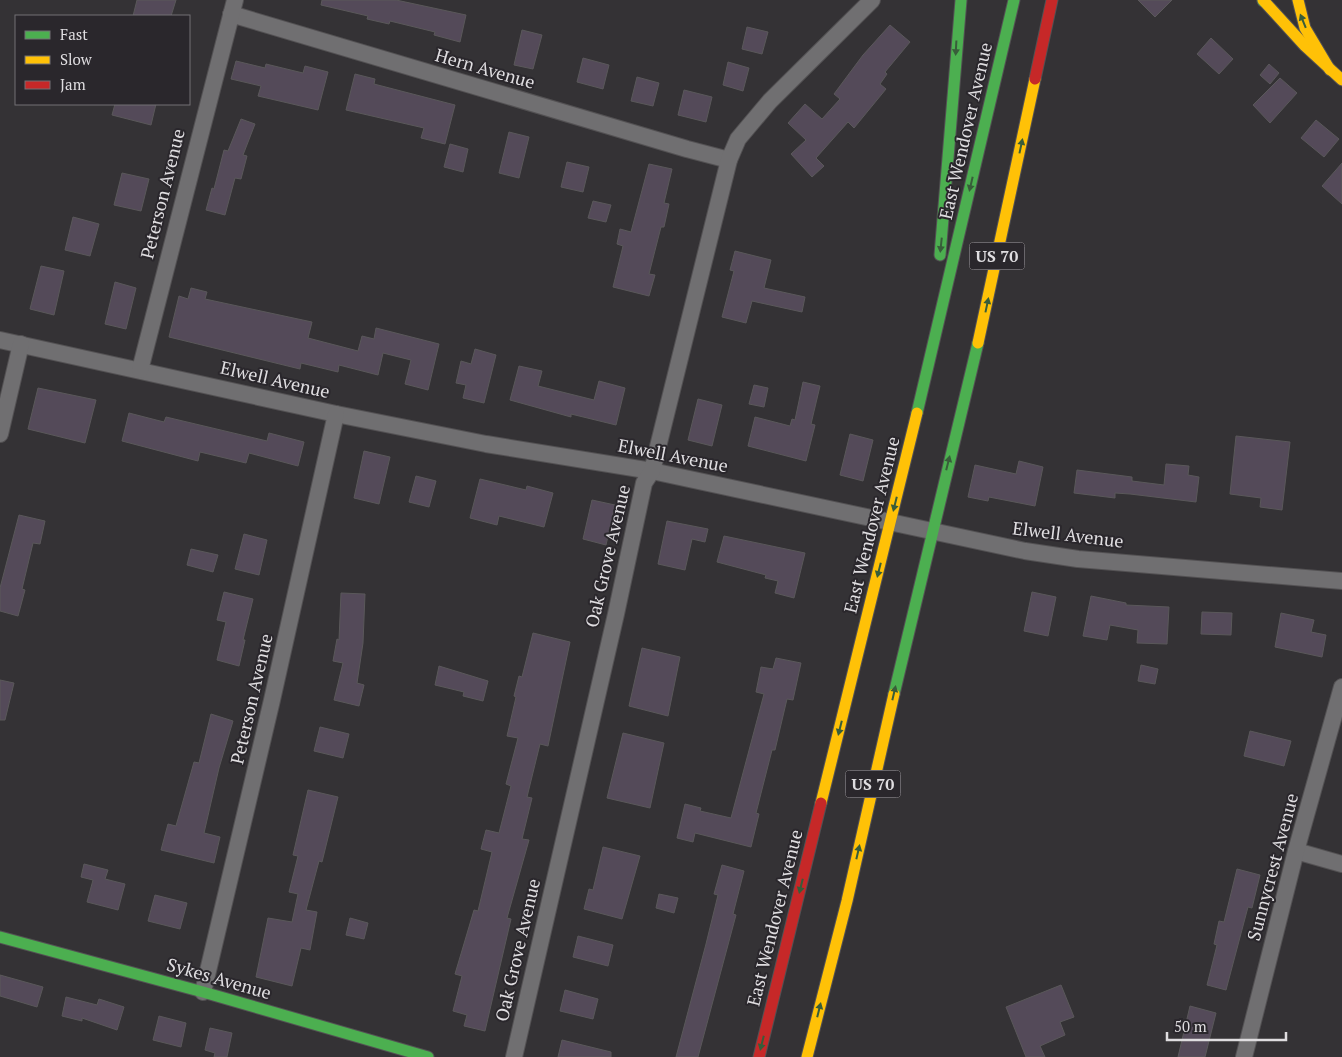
<svg xmlns="http://www.w3.org/2000/svg" width="1342" height="1057" viewBox="0 0 1342 1057" font-family="'PT Serif',serif">
<rect width="100%" height="100%" fill="#343235"/>
<g fill="#544a59" stroke="#5a585a">
<polygon points="137,0 176,0 171,16 133,16"/>
<polygon points="322,0 396,0 466,15 460,42 434,35 435,32 390,21 389,24 367,19 368,16 321,5"/>
<polygon points="1138,0 1172,0 1155,17"/>
<polygon points="890,25 910,42 885,72 887,74 880,84 886,89 854,128 848,122 816,158 824,166 812,177 791,154 806,140 788,123 805,104 822,119 840,99 834,94 863,55"/>
<polygon points="747,27 768,32 762,54 742,49"/>
<polygon points="522,30 542,35 533,69 514,65"/>
<polygon points="1211,38 1233,59 1219,74 1197,54"/>
<polygon points="583,58 609,65 603,89 577,82"/>
<polygon points="236,61 265,68 266,64 303,73 305,66 328,72 318,110 258,96 261,86 231,79"/>
<polygon points="728,62 749,68 743,91 723,85"/>
<polygon points="1269,64 1279,73 1270,84 1260,75"/>
<polygon points="355,74 375,79 374,84 455,105 445,144 421,138 424,128 346,110"/>
<polygon points="637,77 659,83 653,106 631,101"/>
<polygon points="1280,78 1297,93 1270,123 1253,105"/>
<polygon points="684,90 712,97 706,122 678,115"/>
<polygon points="115,104 156,104 151,125 112,115"/>
<polygon points="241,119 255,124 243,155 247,156 241,179 235,178 225,215 206,210 212,188 214,189 224,150 228,151"/>
<polygon points="1316,120 1339,139 1324,157 1301,138"/>
<polygon points="509,132 529,137 519,178 499,173"/>
<polygon points="450,144 468,149 463,172 444,167"/>
<polygon points="567,162 589,167 583,192 561,187"/>
<polygon points="1342,163 1342,204 1322,186"/>
<polygon points="649,164 672,169 664,203 669,204 664,227 661,227 649,274 655,275 649,296 613,287 623,246 617,244 620,229 631,232"/>
<polygon points="122,173 149,179 141,211 114,205"/>
<polygon points="593,201 611,205 606,222 588,218"/>
<polygon points="73,217 99,224 90,256 65,250"/>
<polygon points="735,251 771,260 764,288 805,297 802,312 752,301 746,323 722,317 734,271 730,270"/>
<polygon points="41,266 64,271 54,315 30,309"/>
<polygon points="115,282 136,288 126,329 105,324"/>
<polygon points="191,288 207,292 205,299 312,322 308,338 358,351 362,336 374,339 376,328 439,344 428,390 405,384 411,360 383,353 378,375 339,365 338,372 301,363 300,369 169,337 179,296 188,299"/>
<polygon points="475,349 496,355 484,403 463,398 466,385 456,383 461,361 471,364"/>
<polygon points="519,366 542,371 538,386 594,400 599,381 625,388 616,425 571,414 571,417 510,400"/>
<polygon points="803,382 820,386 811,424 815,425 806,461 748,446 755,417 790,426 792,419 795,420"/>
<polygon points="754,385 768,388 764,407 749,404"/>
<polygon points="38,388 96,400 85,443 28,429"/>
<polygon points="698,399 722,405 712,446 688,440"/>
<polygon points="129,413 164,422 166,417 267,441 269,433 304,442 298,466 249,453 246,463 200,452 198,461 122,441"/>
<polygon points="850,434 873,440 863,481 840,475"/>
<polygon points="1236,436 1290,442 1282,510 1260,507 1261,498 1230,494"/>
<polygon points="364,451 390,457 379,504 354,498"/>
<polygon points="1019,461 1043,467 1035,506 989,497 988,501 968,497 975,465 1016,474"/>
<polygon points="1166,464 1189,466 1188,475 1199,477 1196,502 1130,494 1115,493 1115,498 1074,493 1077,470 1132,477 1132,481 1164,485"/>
<polygon points="416,476 436,481 429,507 409,502"/>
<polygon points="480,479 526,490 527,486 553,493 544,527 499,516 497,525 470,518"/>
<polygon points="592,500 615,505 606,545 583,539"/>
<polygon points="19,515 45,521 40,544 33,543 22,589 25,590 18,616 0,611 0,588"/>
<polygon points="667,521 708,529 705,542 692,539 685,570 658,564"/>
<polygon points="244,534 267,540 259,575 235,569"/>
<polygon points="724,536 805,553 794,598 775,593 778,581 765,578 766,575 717,562"/>
<polygon points="191,549 218,555 213,572 187,565"/>
<polygon points="224,592 253,599 243,640 245,640 239,666 217,660 226,622 217,620"/>
<polygon points="1032,592 1056,597 1048,636 1024,631"/>
<polygon points="341,593 365,594 363,643 357,683 364,685 359,706 334,700 343,663 333,661 337,639 339,640"/>
<polygon points="1091,596 1126,603 1126,605 1169,607 1167,644 1137,643 1138,630 1110,625 1107,640 1083,636"/>
<polygon points="1202,612 1232,613 1231,635 1201,634"/>
<polygon points="1281,613 1314,620 1311,632 1326,635 1322,657 1275,647"/>
<polygon points="533,633 570,642 548,746 540,744 527,797 532,798 522,839 529,840 507,918 511,919 485,1031 464,1026 467,1015 453,1011 462,976 455,974 474,910 478,911 492,852 481,849 486,830 499,833 511,786 506,784 518,738 507,736 516,697 514,696 519,676 522,677"/>
<polygon points="642,648 680,657 668,716 629,706"/>
<polygon points="776,658 801,663 793,700 787,699 775,750 772,750 756,813 759,814 751,847 695,833 693,842 677,838 685,804 701,808 700,811 731,818 764,694 756,692 761,667 773,669"/>
<polygon points="1141,665 1158,669 1155,684 1138,681"/>
<polygon points="439,666 488,681 483,701 463,696 464,692 435,685"/>
<polygon points="0,680 14,683 5,720 0,720"/>
<polygon points="211,714 233,721 219,768 204,833 220,837 214,863 161,850 168,824 176,826 194,762 199,763"/>
<polygon points="320,727 349,734 343,758 314,751"/>
<polygon points="1250,731 1291,741 1284,766 1244,756"/>
<polygon points="623,733 664,743 650,808 607,798"/>
<polygon points="308,790 338,797 322,862 319,861 306,910 317,912 310,950 301,948 292,986 256,977 268,918 292,922 298,894 289,892 298,856 293,855"/>
<polygon points="603,847 640,856 622,919 584,909 589,889 593,890"/>
<polygon points="84,864 108,870 105,879 125,884 118,910 87,902 93,880 81,877"/>
<polygon points="722,865 744,871 733,914 736,915 698,1057 676,1057 706,944 718,895 714,894"/>
<polygon points="1237,869 1260,875 1252,908 1248,907 1226,990 1207,985 1217,945 1214,944 1219,921 1224,922"/>
<polygon points="659,894 678,898 674,913 656,908"/>
<polygon points="155,895 187,903 180,929 148,921"/>
<polygon points="350,918 368,923 364,939 346,935"/>
<polygon points="578,936 613,945 608,966 573,957"/>
<polygon points="0,975 43,987 37,1007 0,996"/>
<polygon points="1061,985 1074,1017 1060,1022 1065,1035 1040,1046 1045,1057 1026,1057 1006,1007"/>
<polygon points="565,990 598,999 593,1019 560,1011"/>
<polygon points="66,997 97,1005 99,999 124,1007 117,1030 82,1018 82,1021 62,1016"/>
<polygon points="1190,1006 1216,1013 1205,1057 1178,1057"/>
<polygon points="159,1016 186,1023 181,1047 153,1040"/>
<polygon points="210,1028 232,1033 227,1057 214,1057 215,1053 205,1050"/>
<polygon points="562,1040 611,1052 611,1057 558,1057"/>
</g>
<g fill="none" stroke-linecap="round" stroke-linejoin="round">
<defs>
<g id="street">
<polyline points="231,14 687,149 729,160"/>
<polyline points="0,340 336,414 486,444 652,471 1025,551 1078,559 1342,581"/>
<polyline points="140,370 235,0"/>
<polyline points="0,434 21,344"/>
<polyline points="1296,851 1342,864"/>
<polyline points="203,992 272,700 336,414"/>
<polyline points="514,1057 616,614 644,483 652,471 729,160 738,139 770,101 872,0"/>
<polyline points="1244,1057 1296,851 1342,687"/>
</g>
<g id="fast">
<polyline points="1263,1 1264,0"/>
<polyline points="940,255 961,0"/>
<polyline points="917,413 1014,0"/>
<polyline points="894,694 978,343"/>
<polyline points="0,937 203,992 428,1057"/>
</g>
<g id="slow">
<polyline points="1263,0 1305,46 1342,80"/>
<polyline points="1298,0 1305,28 1330,70"/>
<polyline points="978,343 1035,79"/>
<polyline points="821,803 917,413"/>
<polyline points="807,1057 847,901 894,694"/>
</g>
<g id="jam">
<polyline points="1035,79 1052,0"/>
<polyline points="759,1057 821,803"/>
</g>
</defs>
<use href="#street" stroke="#535153" stroke-width="18"/>
<use href="#fast" stroke="#535153" stroke-width="13"/>
<use href="#slow" stroke="#535153" stroke-width="13"/>
<use href="#jam" stroke="#535153" stroke-width="13"/>
<use href="#street" stroke="#706f71" stroke-width="16"/>
<use href="#fast" stroke="#4caf50" stroke-width="11"/>
<use href="#slow" stroke="#ffc107" stroke-width="11"/>
<use href="#jam" stroke="#c62828" stroke-width="11"/>
</g>
<defs><path id="oneway-solid" d="M-6-.8H1V-3.2L6.5 0L1 3.2V.8H-6Z" transform="scale(1.25)"/></defs>
<g fill="#385d3a">
<use href="#oneway-solid" transform="translate(1303 21) rotate(-112)"/>
<use href="#oneway-solid" transform="translate(956 48) rotate(93)"/>
<use href="#oneway-solid" transform="translate(1021 146) rotate(-78)"/>
<use href="#oneway-solid" transform="translate(971 184) rotate(103)"/>
<use href="#oneway-solid" transform="translate(941 245) rotate(96)"/>
<use href="#oneway-solid" transform="translate(987 305) rotate(-78)"/>
<use href="#oneway-solid" transform="translate(948 463) rotate(-76)"/>
<use href="#oneway-solid" transform="translate(895 504) rotate(104)"/>
<use href="#oneway-solid" transform="translate(879 570) rotate(104)"/>
<use href="#oneway-solid" transform="translate(894 693) rotate(-77)"/>
<use href="#oneway-solid" transform="translate(840 728) rotate(104)"/>
<use href="#oneway-solid" transform="translate(858 852) rotate(-77)"/>
<use href="#oneway-solid" transform="translate(801 886) rotate(104)"/>
<use href="#oneway-solid" transform="translate(819 1010) rotate(-76)"/>
<use href="#oneway-solid" transform="translate(762 1043) rotate(104)"/>
</g>
<g text-anchor="middle" stroke-width="4" stroke-linejoin="round" paint-order="stroke">
<g fill="#2a272c" stroke="#a9a6aa" stroke-width="1">
<rect x="969.5" y="242.5" width="55" height="27" rx="4"/>
<rect x="845.5" y="770.5" width="55" height="27" rx="4"/>
</g>
<g font-size="16" font-weight="bold" fill="#dfdde0">
<text x="997" y="262">US 70</text>
<text x="873" y="790">US 70</text>
</g>
<g font-size="18" fill="#dfdde0" stroke="#2a272c">
<text transform="translate(485 69) rotate(16)" y="6">Hern Avenue</text>
<text transform="translate(966 131) rotate(-77)" y="6">East Wendover Avenue</text>
<text transform="translate(163 194) rotate(-76)" y="6">Peterson Avenue</text>
<text transform="translate(275 380) rotate(13)" y="6">Elwell Avenue</text>
<text transform="translate(673 456) rotate(11)" y="6">Elwell Avenue</text>
<text transform="translate(872 525) rotate(-76)" y="6">East Wendover Avenue</text>
<text transform="translate(1068 535) rotate(7)" y="6">Elwell Avenue</text>
<text transform="translate(608 556) rotate(-77)" y="6">Oak Grove Avenue</text>
<text transform="translate(252 699) rotate(-77)" y="6">Peterson Avenue</text>
<text transform="translate(1273 867) rotate(-75)" y="6">Sunnycrest Avenue</text>
<text transform="translate(775 918) rotate(-76)" y="6">East Wendover Avenue</text>
<text transform="translate(518 950) rotate(-77)" y="6">Oak Grove Avenue</text>
<text transform="translate(219 979) rotate(16)" y="6">Sykes Avenue</text>
</g>
</g>
<rect x="15" y="15" width="175" height="90" fill="#2a272c" stroke="#727074"/>
<rect x="25" y="31" width="25" height="8" fill="#4caf50" stroke="#727074"/>
<text x="60" y="40" font-size="15" fill="#dfdde0">Fast</text>
<rect x="25" y="56" width="25" height="8" fill="#ffc107" stroke="#727074"/>
<text x="60" y="65" font-size="15" fill="#dfdde0">Slow</text>
<rect x="25" y="81" width="25" height="8" fill="#c62828" stroke="#727074"/>
<text x="60" y="90" font-size="15" fill="#dfdde0">Jam</text>
<path d="M1167 1032v8h119v-8" fill="none" stroke="#dfdde0" stroke-width="2.5"/>
<text x="1174" y="1032" font-size="15" fill="#dfdde0" stroke="#2a272c" stroke-width="4" paint-order="stroke">50 m</text>
</svg>
